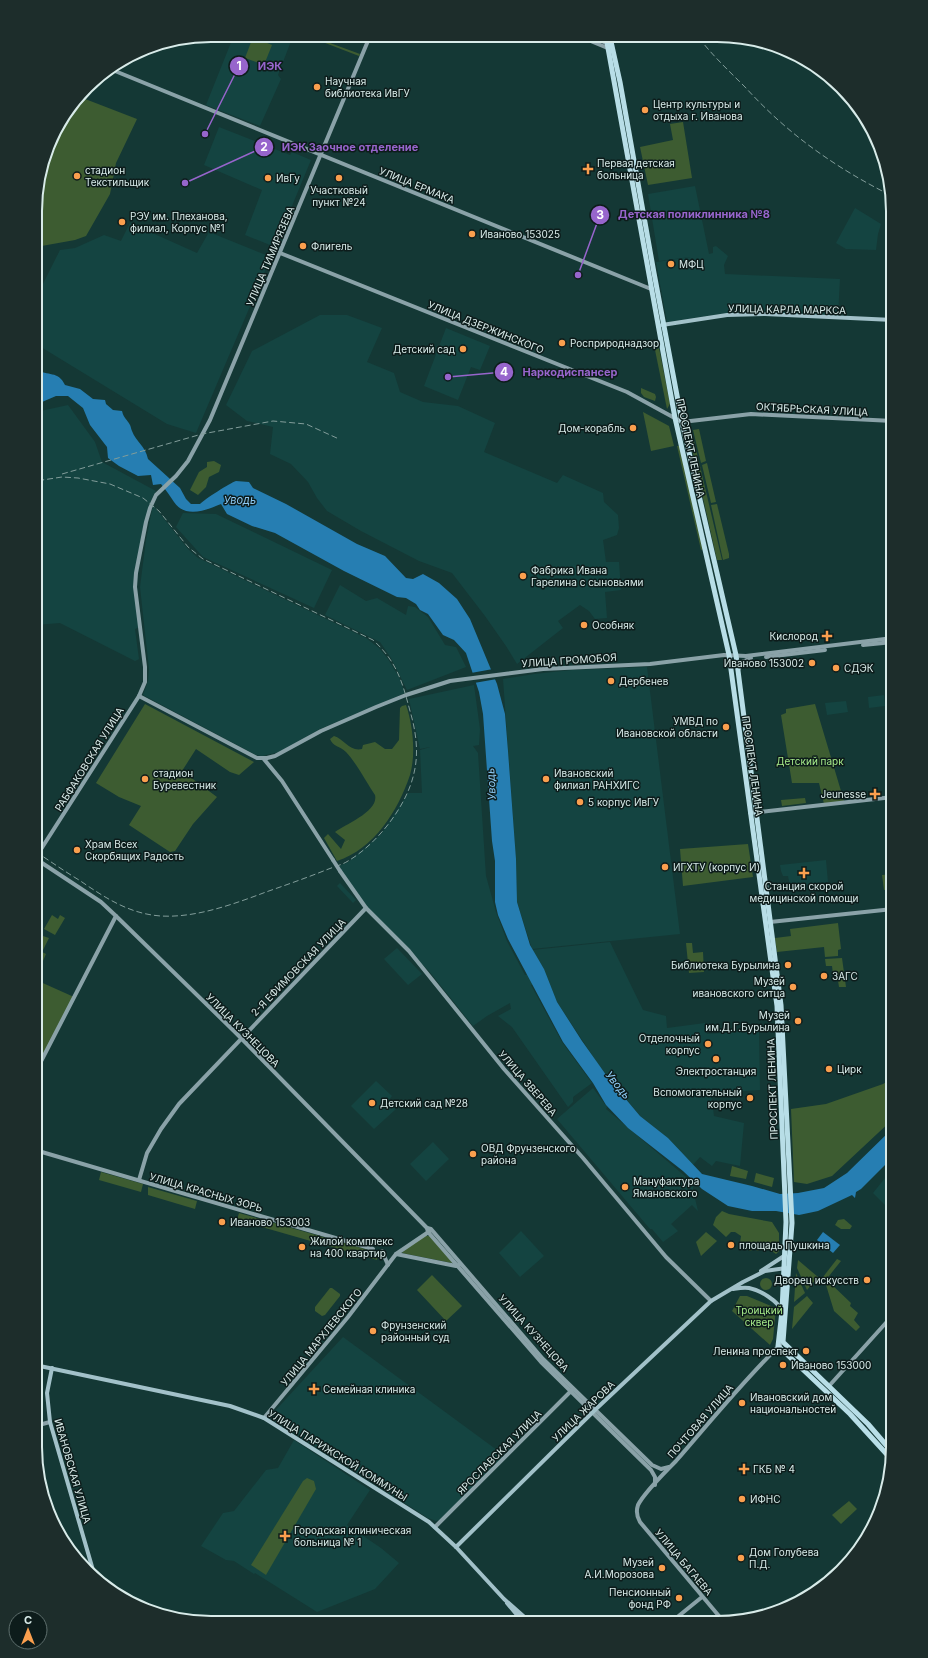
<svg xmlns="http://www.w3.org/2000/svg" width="928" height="1658" viewBox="0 0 928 1658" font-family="Inter,sans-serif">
<rect width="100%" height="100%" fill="#143835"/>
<g fill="#144441">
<polygon points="234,35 293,36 278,75 281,79 260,126 206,105"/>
<polygon points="219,127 290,155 292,152 311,160 275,247 245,235 262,190 204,165"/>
<polygon points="695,186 709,254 713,253 713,247 716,246 728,256 724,265 725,274 840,279 838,316 765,312 734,312 667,322 656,262 691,257 659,261 648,194"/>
<polygon points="855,208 881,224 878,234 876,250 846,249 836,243"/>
<polygon points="130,223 197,253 209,232 271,257 196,433 167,424 36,344 36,298 60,250 75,248 104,235 121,241"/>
<polygon points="320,315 347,315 382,328 367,362 394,373 400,392 423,402 458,406 495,423 484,452 557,483 563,475 603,493 604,502 618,515 619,528 617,535 603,540 606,562 619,562 621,590 605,592 607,618 595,619 589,611 580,605 558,621 563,628 517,664 506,646 485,616 452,573 419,561 361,531 327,511 317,498 308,482 291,464 270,454 273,427 247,421 226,405 252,351"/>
<polygon points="446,328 490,346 480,370 471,367 458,400 424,386"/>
<polygon points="68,405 95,442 102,462 156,491 152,498 142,532 135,575 140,627 135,629 139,659 135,661 60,623 36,625 36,412"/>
<polygon points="153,505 188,549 198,558 366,638 379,648 388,659 399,677 405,693 320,729 279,752 262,756 256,755 143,695 148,681 149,669 140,587 146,540"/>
<polygon points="183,513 216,514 332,570 314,608 203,557 176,527"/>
<polygon points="340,585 366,601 377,598 406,615 408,606 415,607 428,617 445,645 456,647 466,667 407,690 391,658 380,642 325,615"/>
<polygon points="647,667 680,934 532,949 517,902 516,859 503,679 534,674 572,670"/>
<polygon points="474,685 480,729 479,745 473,746 478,753 486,876 496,912 507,941 525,975 544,969 532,950 610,942 643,1010 666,1016 667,1028 705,1023 707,1034 759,1031 760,1090 711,1093 714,1116 744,1123 740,1166 716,1161 712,1166 700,1157 693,1165 668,1138 640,1116 598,1064 557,1002 547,978 531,985 562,1042 592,1083 573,1097 573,1102 568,1107 512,1027 498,1016 511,1009 510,1003 487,1016 473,1026 429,971 366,908 339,866 348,862 381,834 408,793 422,793 420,750 430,747 420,749 409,699"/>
<polygon points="884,695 885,706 869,708 868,697"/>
<polygon points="846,701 848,712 827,715 825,703"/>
<polygon points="826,860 828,882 790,887 788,876 783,876 781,871 780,865"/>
<polygon points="340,883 356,900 353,903 337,886"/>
<polygon points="397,948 422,974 408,985 384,959"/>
<polygon points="376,1081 392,1096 388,1101 396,1109 374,1129 351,1106"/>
<polygon points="593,1088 607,1107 606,1109 693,1183 693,1190 698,1211 692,1205 671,1224 678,1231 663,1242 652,1229 650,1229 557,1119"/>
<polygon points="433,1142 449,1159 426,1181 410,1164"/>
<polygon points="893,1168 893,1213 873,1193"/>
<polygon points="521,1231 544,1256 520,1277 499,1253"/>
<polygon points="343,1337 501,1453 503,1459 445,1519 436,1521 428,1518 298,1435 296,1430 284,1422 279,1423 273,1417 274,1412"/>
<polygon points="294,1440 370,1490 347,1525 381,1548 399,1563 375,1589 317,1612 255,1573 254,1574 234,1561 226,1560 201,1546 223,1513 234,1511 266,1470 278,1468"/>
</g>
<g fill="#3d5c31">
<polygon points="307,36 311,36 360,54 359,56"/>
<polygon points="253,37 272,45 264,65 245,58"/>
<polygon points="80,97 137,119 116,163 110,194 86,236 75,240 36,247 36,188 53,133"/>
<polygon points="683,122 692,178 648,185 640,147 673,140 670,124"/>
<polygon points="659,348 670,404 667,409 655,350"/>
<polygon points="641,388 655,394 656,397 655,401 644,397 641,393"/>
<polygon points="643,412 669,426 674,446 651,451"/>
<polygon points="699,429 706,461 701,463 693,430"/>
<polygon points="688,431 692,432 722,560 717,560"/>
<polygon points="677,434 704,549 701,550 677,446 679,446"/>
<polygon points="214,461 221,465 219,472 209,477 206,487 198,495 190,490 199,472 207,467 207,462"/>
<polygon points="707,463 716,502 711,503 702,465"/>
<polygon points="717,504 729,554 729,558 723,560 711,505"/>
<polygon points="145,704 254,762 239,775 230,772 196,749 182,771 217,797 193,824 175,851 170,852 129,825 141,806 119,797 96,783"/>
<polygon points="815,704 844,801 824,804 819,783 792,783 781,715 786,713 786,709"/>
<path d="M406,705C413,725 416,754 410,775C398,811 374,849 337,861L324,838L328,834L341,849L345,840L335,832C346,824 379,811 375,795C367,783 355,761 346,752C340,746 333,747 330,739L334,736C344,739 350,752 362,749L363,745L375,742L385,749H392L399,740L400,708L402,706Z"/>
<polygon points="805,798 806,803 782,806 781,800"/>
<polygon points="748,844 753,877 683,886 680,849"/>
<polygon points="893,874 893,889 884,890 882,875"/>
<polygon points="52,915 58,919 60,915 65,918 55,935 44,929"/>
<polygon points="838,923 841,949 838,950 838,956 825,957 824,947 777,952 775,938 791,936 790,929"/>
<polygon points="43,936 49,938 42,952 46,954 39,970 36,968 36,951"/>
<polygon points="686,943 692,943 693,953 703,952 704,972 689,973"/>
<polygon points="842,958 846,987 839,987 837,974 833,974 832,966 826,966 825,959"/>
<polygon points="36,980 74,997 35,1074"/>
<polygon points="893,1078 893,1119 832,1176 807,1184 794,1182 791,1109 826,1104 883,1084"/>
<polygon points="732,1166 748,1171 746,1179 730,1176"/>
<polygon points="101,1172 143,1184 141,1192 99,1180"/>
<polygon points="756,1173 774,1178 772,1187 754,1182"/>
<polygon points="148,1187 197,1201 195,1209 148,1195"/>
<polygon points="722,1211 729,1214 772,1222 779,1233 779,1251 776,1254 763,1245 758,1251 754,1249 750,1251 740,1243 741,1236 735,1232 731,1232 726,1237 713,1225 716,1217"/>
<polygon points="239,1213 379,1253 377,1260 237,1220"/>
<polygon points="844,1219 852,1226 850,1229 841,1229 835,1225 838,1220"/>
<polygon points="706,1232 717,1241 701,1256 696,1242"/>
<polygon points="425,1236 431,1236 452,1261 452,1263 402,1253 407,1247"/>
<polygon points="837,1259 841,1261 825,1281 823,1277"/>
<polygon points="798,1260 818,1277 807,1290 797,1268"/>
<polygon points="796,1273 805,1293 794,1302"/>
<polygon points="432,1275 462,1306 446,1321 417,1290"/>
<circle cx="766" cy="1284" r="6"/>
<polygon points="829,1282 851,1303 850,1306 858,1313 854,1320 860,1327 856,1331 834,1311 826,1285"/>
<polygon points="330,1288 332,1288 340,1294 340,1296 325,1315 322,1316 315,1311 315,1307"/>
<polygon points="740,1296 747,1296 776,1308 773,1339 770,1345 732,1311"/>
<polygon points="807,1296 813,1303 792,1329 794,1307"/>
<polygon points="307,1478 314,1481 316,1489 266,1575 251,1565 303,1481"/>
<polygon points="849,1501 857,1509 841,1524 832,1515"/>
</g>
<g fill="#267eb2">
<path d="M36,369C48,377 58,370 65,385L80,389L93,399L105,400L106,404L113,410L122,411C124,419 127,419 130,425C131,427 131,429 132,431C136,442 145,445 148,459L180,488L186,499L191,504H200C205,499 230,483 236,481C240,481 245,482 249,482L253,488L286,504L357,544L385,556L406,578L413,579L423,574L439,583L457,599L470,619L497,684L505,714L508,751L516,859L517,902L530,945L544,969L557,1002L582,1041L609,1079L640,1116L668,1138L702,1174L752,1186L780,1194L798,1193L824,1188L847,1173L893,1128V1157L861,1189L856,1192L855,1198L852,1195L818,1211L799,1215L776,1211H752L728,1206L702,1189L683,1171L628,1128L606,1105L593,1083L563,1042L508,939L498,915L495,902V861L492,841L483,714L479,692L466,653L454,640L443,635L428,614L420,610L416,604L406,598L397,597L344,571L275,533L252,526L227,514L221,504C206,510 186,519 174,502C170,496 166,490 161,484L153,485L151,475L138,476L119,466L108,458L107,447L90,425L83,408L68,396H56L42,402L36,395Z"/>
<polygon points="823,1232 840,1245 833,1253 817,1240"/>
</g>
<polygon fill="#143835" points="493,669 497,679 474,683 471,673"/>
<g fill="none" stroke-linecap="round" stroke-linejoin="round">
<g stroke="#8aa2a8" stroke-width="4">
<polyline points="581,37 610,49"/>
<polyline points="593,37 608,44"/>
<polyline points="110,69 651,289"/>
<polyline points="280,253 627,392 682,422 751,414 893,421"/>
<polyline points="863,645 893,642"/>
<polyline points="766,657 825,650"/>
<polyline points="738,670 742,662 751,658"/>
<polyline points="139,696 257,758 267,758 275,756 321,731 376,707 406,695 450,681 543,669 650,664 724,655 746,656 893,638"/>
<polyline points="263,758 282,781 333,860"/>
<polyline points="750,813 893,797"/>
<polyline points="36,857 139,696 145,682 145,667 135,587 136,573 146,522 150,508 156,495 176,476 188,461 210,420 370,36"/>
<polyline points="36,859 101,902 116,916 236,1033 427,1228 428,1232 541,1362 651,1470 655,1477 655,1485"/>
<polyline points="340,871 366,908 409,951 504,1069 583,1158 666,1257 711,1301"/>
<polyline points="770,922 893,909"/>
<polyline points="35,1073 116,916"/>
<polyline points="35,1150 373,1249"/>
<polyline points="139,1180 147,1153 161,1129 179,1104 366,908"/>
<polyline points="427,1228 431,1229 543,1359 652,1465 661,1469 669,1467"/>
<polyline points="382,1251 388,1265"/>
<polyline points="396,1254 456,1266 459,1265"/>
<polyline points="829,1386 893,1315"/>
<polyline points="264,1418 348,1317 396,1254 430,1231"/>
<polyline points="35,1426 50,1422"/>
<polyline points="435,1527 572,1390"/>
<path d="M724,1622L640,1522C637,1517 636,1511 638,1505C643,1495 667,1470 676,1461C710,1422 743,1381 780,1345"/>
<polyline points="670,1623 702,1597"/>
</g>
<g stroke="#a2c1c9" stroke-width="4">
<polyline points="662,325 727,315 765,314 893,320"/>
<polyline points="761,1271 784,1256"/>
<path d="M733,1289C739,1288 744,1287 749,1288C760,1290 778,1301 782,1311"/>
<polyline points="35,1365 230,1406 264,1418 429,1522 456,1547 504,1599 530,1622"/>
<polyline points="52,1368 47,1393 50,1422 95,1577"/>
<polyline points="456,1547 596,1409 711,1301 743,1282 765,1271 786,1268"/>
<polyline points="507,1603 523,1622"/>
</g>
<g stroke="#b8dee7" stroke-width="5">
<polyline points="606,37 675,418 729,655 777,1006 786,1222 782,1311 778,1346 850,1414 892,1460"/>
<polyline points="610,37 620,82 654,273 682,422 736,655 781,1005 792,1223 783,1342 868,1424 893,1453"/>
</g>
<g stroke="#829d9a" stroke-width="1" stroke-dasharray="6 3" stroke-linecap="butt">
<path d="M699,38C713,56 729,71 745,87C755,98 766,109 777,119C811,150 850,175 890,195"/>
<polyline points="62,474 202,434 273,421 306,424 339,439"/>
<path d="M36,852C50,861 64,871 79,880C104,897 129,914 161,916C196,918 234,904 266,892C286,885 306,878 326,870C333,867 342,865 348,861C377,844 407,806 414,773C419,753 416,731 410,711C402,681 397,662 373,640L203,559L188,547L159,511L143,498L110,484L78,478L62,477L36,481"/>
</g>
<polyline stroke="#8aa2a8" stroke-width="4" points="333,860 340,871"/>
</g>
<g fill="#fa9f4e" stroke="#0d1c1b" stroke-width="1.5">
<circle cx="317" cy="87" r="4"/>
<circle cx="645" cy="110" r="4"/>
<path d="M586 163h4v4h4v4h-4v4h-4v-4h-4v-4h4z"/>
<circle cx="77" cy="176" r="4"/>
<circle cx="268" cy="178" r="4"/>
<circle cx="339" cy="178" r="4"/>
<circle cx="122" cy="222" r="4"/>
<circle cx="472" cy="234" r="4"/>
<circle cx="303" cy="246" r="4"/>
<circle cx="671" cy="264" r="4"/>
<circle cx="562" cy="343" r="4"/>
<circle cx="463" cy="349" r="4"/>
<circle cx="633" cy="428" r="4"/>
<circle cx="523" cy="576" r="4"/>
<circle cx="584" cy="625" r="4"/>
<path d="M825 630h4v4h4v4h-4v4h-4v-4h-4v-4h4z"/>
<circle cx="812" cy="663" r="4"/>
<circle cx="836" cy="668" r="4"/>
<circle cx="611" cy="681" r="4"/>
<circle cx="726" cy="727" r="4"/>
<circle cx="145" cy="779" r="4"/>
<circle cx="546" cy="779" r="4"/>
<path d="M873 788h4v4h4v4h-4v4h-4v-4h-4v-4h4z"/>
<circle cx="580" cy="802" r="4"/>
<circle cx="77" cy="850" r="4"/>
<circle cx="665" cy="867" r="4"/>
<path d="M802 867h4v4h4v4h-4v4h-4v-4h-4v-4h4z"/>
<circle cx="788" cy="965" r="4"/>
<circle cx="824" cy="976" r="4"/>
<circle cx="793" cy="987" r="4"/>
<circle cx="798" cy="1021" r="4"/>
<circle cx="708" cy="1044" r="4"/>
<circle cx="716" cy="1059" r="4"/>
<circle cx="829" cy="1069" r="4"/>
<circle cx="750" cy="1098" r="4"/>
<circle cx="372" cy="1103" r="4"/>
<circle cx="473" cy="1154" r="4"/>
<circle cx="625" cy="1187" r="4"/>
<circle cx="222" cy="1222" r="4"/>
<circle cx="731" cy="1245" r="4"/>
<circle cx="302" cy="1247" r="4"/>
<circle cx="867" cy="1280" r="4"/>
<circle cx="373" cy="1331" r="4"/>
<circle cx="806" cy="1351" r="4"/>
<circle cx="783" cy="1365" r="4"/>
<path d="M312 1383h4v4h4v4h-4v4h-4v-4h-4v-4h4z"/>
<circle cx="742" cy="1403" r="4"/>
<path d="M742 1463h4v4h4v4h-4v4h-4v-4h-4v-4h4z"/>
<circle cx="742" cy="1499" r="4"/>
<path d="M283 1530h4v4h4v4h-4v4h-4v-4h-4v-4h4z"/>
<circle cx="741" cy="1558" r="4"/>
<circle cx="662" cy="1568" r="4"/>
<circle cx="679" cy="1598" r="4"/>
</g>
<g text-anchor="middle" stroke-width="3" stroke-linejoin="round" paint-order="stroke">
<g font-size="10" fill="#d8ebe9" stroke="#0d1c1b" text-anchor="start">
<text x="325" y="85">Научная<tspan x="325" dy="12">библиотека ИвГУ</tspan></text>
<text x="653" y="108">Центр культуры и<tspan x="653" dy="12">отдыха г. Иванова</tspan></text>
<text x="597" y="167">Первая детская<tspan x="597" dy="12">больница</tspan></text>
<text x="85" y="174">стадион<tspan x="85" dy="12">Текстильщик</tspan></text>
<text x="276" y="182">ИвГу</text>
<text x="339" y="194" text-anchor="middle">Участковый<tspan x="339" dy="12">пункт №24</tspan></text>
<text x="130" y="220">РЭУ им. Плеханова,<tspan x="130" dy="12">филиал, Корпус №1</tspan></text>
<text x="480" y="238">Иваново 153025</text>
<text x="311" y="250">Флигель</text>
<text x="679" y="268">МФЦ</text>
<text x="570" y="347">Росприроднадзор</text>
<text x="455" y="353" text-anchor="end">Детский сад</text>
<text x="625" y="432" text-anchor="end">Дом-корабль</text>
<text x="531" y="574">Фабрика Ивана<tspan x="531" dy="12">Гарелина с сыновьями</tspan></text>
<text x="592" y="629">Особняк</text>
<text x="818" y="640" text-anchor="end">Кислород</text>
<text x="804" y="667" text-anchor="end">Иваново 153002</text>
<text x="844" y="672">СДЭК</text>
<text x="619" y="685">Дербенев</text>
<text x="718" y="725" text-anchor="end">УМВД по<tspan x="718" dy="12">Ивановской области</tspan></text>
<text x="153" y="777">стадион<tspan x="153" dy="12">Буревестник</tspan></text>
<text x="554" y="777">Ивановский<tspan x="554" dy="12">филиал РАНХИГС</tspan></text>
<text x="866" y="798" text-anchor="end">Jeunesse</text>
<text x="588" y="806">5 корпус ИвГУ</text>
<text x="85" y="848">Храм Всех<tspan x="85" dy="12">Скорбящих Радость</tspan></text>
<text x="673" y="871">ИГХТУ (корпус И)</text>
<text x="804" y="890" text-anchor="middle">Станция скорой<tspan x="804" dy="12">медицинской помощи</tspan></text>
<text x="780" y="969" text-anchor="end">Библиотека Бурылина</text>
<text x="832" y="980">ЗАГС</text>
<text x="785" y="985" text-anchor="end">Музей<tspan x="785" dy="12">ивановского ситца</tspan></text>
<text x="790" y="1019" text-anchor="end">Музей<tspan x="790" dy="12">им.Д.Г.Бурылина</tspan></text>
<text x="700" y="1042" text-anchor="end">Отделочный<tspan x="700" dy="12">корпус</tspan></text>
<text x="837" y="1073">Цирк</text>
<text x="716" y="1075" text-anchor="middle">Электростанция</text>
<text x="742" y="1096" text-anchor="end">Вспомогательный<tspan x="742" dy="12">корпус</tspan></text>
<text x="380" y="1107">Детский сад №28</text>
<text x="481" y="1152">ОВД Фрунзенского<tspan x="481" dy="12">района</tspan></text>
<text x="633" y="1185">Мануфактура<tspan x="633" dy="12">Ямановского</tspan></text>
<text x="230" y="1226">Иваново 153003</text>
<text x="310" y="1245">Жилой комплекс<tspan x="310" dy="12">на 400 квартир</tspan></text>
<text x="739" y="1249">площадь Пушкина</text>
<text x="859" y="1284" text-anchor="end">Дворец искусств</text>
<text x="381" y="1329">Фрунзенский<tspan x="381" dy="12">районный суд</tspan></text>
<text x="798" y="1355" text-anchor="end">Ленина проспект</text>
<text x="791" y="1369">Иваново 153000</text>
<text x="323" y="1393">Семейная клиника</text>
<text x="750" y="1401">Ивановский дом<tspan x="750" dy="12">национальностей</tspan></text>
<text x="753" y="1473">ГКБ № 4</text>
<text x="750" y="1503">ИФНС</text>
<text x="294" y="1534">Городская клиническая<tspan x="294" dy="12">больница № 1</tspan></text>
<text x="749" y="1556">Дом Голубева<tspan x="749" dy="12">П.Д.</tspan></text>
<text x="654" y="1566" text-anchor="end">Музей<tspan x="654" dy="12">А.И.Морозова</tspan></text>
<text x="671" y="1596" text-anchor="end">Пенсионный<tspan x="671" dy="12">фонд РФ</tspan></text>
</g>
<g font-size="10" fill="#d8ebe9" stroke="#0d1c1b">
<text transform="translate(417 185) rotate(22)" y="4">УЛИЦА ЕРМАКА</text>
<text transform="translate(270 256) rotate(-67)" y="4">УЛИЦА ТИМИРЯЗЕВА</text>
<text transform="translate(787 309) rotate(1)" y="4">УЛИЦА КАРЛА МАРКСА</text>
<text transform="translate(486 327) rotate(22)" y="4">УЛИЦА ДЗЕРЖИНСКОГО</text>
<text transform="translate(812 409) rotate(3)" y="4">ОКТЯБРЬСКАЯ УЛИЦА</text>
<text transform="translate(691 448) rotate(78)" y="4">ПРОСПЕКТ ЛЕНИНА</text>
<text transform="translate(569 660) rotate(-4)" y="4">УЛИЦА ГРОМОБОЯ</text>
<text transform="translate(89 759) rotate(-58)" y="4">РАБФАКОВСКАЯ УЛИЦА</text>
<text transform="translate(753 766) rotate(82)" y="4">ПРОСПЕКТ ЛЕНИНА</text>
<text transform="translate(298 967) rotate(-46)" y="4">2-Я ЕФИМОВСКАЯ УЛИЦА</text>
<text transform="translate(243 1030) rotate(45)" y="4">УЛИЦА КУЗНЕЦОВА</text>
<text transform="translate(528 1083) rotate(49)" y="4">УЛИЦА ЗВЕРЕВА</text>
<text transform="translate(772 1089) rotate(-92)" y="4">ПРОСПЕКТ ЛЕНИНА</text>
<text transform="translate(206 1192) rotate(16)" y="4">УЛИЦА КРАСНЫХ ЗОРЬ</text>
<text transform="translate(534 1333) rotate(48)" y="4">УЛИЦА КУЗНЕЦОВА</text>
<text transform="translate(321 1337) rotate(-51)" y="4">УЛИЦА МАРХЛЕВСКОГО</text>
<text transform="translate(583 1411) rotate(-44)" y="4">УЛИЦА ЖАРОВА</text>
<text transform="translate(700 1421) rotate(-49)" y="4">ПОЧТОВАЯ УЛИЦА</text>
<text transform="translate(499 1452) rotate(-45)" y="4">ЯРОСЛАВСКАЯ УЛИЦА</text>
<text transform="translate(338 1455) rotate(32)" y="4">УЛИЦА ПАРИЖСКОЙ КОММУНЫ</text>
<text transform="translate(73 1471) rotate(74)" y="4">ИВАНОВСКАЯ УЛИЦА</text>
<text transform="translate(684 1562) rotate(50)" y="4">УЛИЦА БАГАЕВА</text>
</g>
<g font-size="10" fill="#a6ea8a" stroke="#0d1c1b">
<text x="810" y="765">Детский парк</text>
<text x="759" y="1314">Троицкий<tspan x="759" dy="12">сквер</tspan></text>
</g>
<g font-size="11" font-style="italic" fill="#8cc8f2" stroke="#0d1c1b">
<text x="240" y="504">Уводь</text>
<text transform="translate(491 784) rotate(-93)" y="4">Уводь</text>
<text transform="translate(618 1085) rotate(51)" y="4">Уводь</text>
</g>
</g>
<path d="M0 0H928V1658H0ZM211 42H717A169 169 0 0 1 886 211V1447A169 169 0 0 1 717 1616H211A169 169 0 0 1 42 1447V211A169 169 0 0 1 211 42Z" fill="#1d2d2b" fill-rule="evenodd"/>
<path fill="none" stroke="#d8ebe9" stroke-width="2" d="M211 42H717A169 169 0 0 1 886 211V1447A169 169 0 0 1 717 1616H211A169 169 0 0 1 42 1447V211A169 169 0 0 1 211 42Z"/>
<path fill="none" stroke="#9765cc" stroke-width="1.5" d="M205 134L239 66M185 183L264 147M578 275L600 215M448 377L504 372"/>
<g fill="#9765cc" stroke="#0d1c1b" stroke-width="1.5">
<circle cx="205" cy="134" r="4"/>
<circle cx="185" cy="183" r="4"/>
<circle cx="578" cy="275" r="4"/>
<circle cx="448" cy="377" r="4"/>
<circle cx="239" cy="66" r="10"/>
<circle cx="264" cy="147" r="10"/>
<circle cx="600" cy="215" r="10"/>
<circle cx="504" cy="372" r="10"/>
</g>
<g font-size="12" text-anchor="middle" font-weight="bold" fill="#fff">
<text x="239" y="70">1</text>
<text x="264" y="151">2</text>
<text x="600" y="219">3</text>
<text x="504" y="376">4</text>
</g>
<g font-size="11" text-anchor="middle" font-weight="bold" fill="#9765cc" stroke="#0d1c1b" stroke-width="3" stroke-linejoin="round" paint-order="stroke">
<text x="270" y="70">ИЭК</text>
<text x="350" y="151">ИЭК Заочное отделение</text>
<text x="694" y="218">Детская поликлинника №8</text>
<text x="570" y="376">Наркодиспансер</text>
</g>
<g transform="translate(28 1630)"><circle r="19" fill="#0d1c1b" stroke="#5e6f6d"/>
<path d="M0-3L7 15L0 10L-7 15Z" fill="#fa9f4e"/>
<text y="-6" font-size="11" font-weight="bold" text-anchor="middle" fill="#d8ebe9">С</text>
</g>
</svg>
